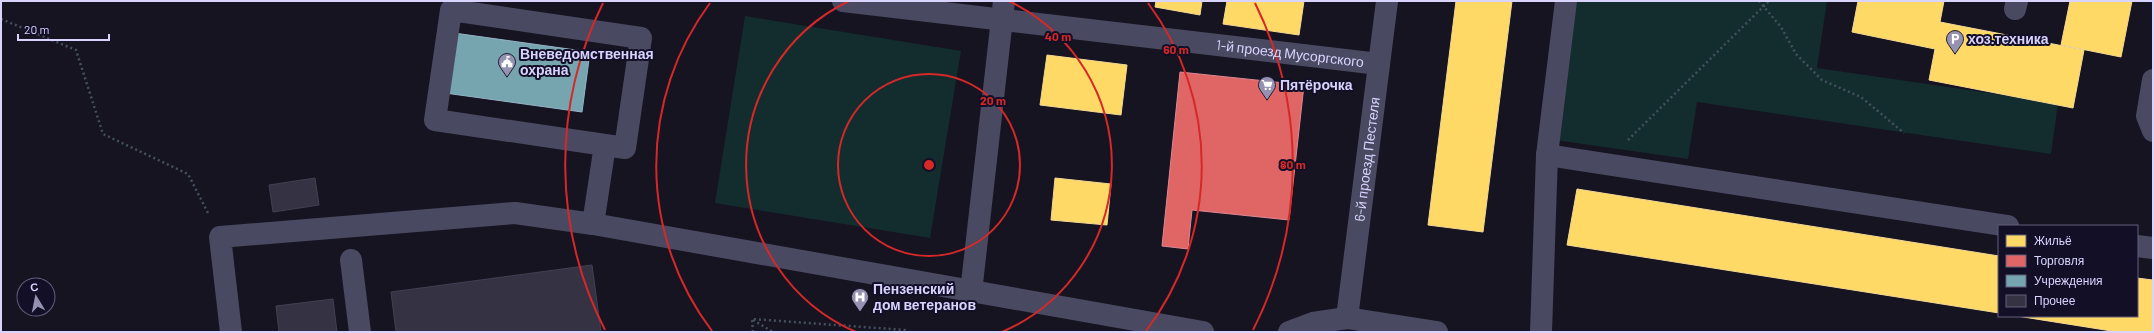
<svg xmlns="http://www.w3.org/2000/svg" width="2154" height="333" viewBox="0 0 2154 333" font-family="Barlow,sans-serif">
<rect width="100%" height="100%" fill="#161421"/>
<g fill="#132c2d">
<polygon points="1576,1 1827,1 1817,68 2058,103 2051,154 1697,102 1688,159 1555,140"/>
<polygon points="745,16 961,51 930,238 715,203"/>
</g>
<g fill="#ffd966" stroke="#f4d894">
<polygon points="1156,1 1202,1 1200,15 1155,7"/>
<polygon points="1227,1 1304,1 1299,35 1223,24"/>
<polygon points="1456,1 1512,1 1483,232 1428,225"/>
<polygon points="1858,1 1944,1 1940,22 2084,50 2073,108 1929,80 1935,49 1852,32"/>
<polygon points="2070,1 2132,1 2121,57 2061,45"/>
<polygon points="1047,55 1127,65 1121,115 1040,105"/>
<polygon points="1055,178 1111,184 1107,225 1051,220"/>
<polygon points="1577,189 1999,256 1999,313 1567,245"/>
<polygon points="2137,278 2153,280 2153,332 2118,332 2017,316 2137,316"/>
</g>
<polygon fill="#e06666" stroke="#de8794" points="1180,72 1304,85 1289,220 1192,210 1188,249 1162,246"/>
<polygon fill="#76a5af" stroke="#94b3c7" points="454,33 590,52 582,112 445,93"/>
<g fill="#343243" stroke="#433f54">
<polygon points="315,178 319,205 273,212 269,185"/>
<polygon points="592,265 601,332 396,332 391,292"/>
<polygon points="333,299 337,332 279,332 276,306"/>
</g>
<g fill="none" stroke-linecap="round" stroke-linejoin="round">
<g stroke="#44505f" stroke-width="2.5" stroke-dasharray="2 3" stroke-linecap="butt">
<polyline points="1759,1 1781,27 1796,54 1822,80 1861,97 1904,133"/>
<polyline points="1,19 76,50 103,134 188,174 208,213"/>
<polyline points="1628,140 1769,1"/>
<polyline points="753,320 773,332"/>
<polyline points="753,332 752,319 905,330 909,332"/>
</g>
<g stroke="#4a4962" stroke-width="22">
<path id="s1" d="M843,1L1379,64"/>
<polyline points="2015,9 2017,1"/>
<polyline points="2153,80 2147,116 2153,131"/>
<polyline points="1547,155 2008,226"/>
<polyline points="593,224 605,145 435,120 451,10 641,38 625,148 605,145"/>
<polyline points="2137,246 2153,248"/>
<polyline points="351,260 360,332"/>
<polyline points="971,292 1004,1"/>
<path id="s2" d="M1347,318L1387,1"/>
<polyline points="231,332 220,237 515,213 593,224 1203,332"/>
<polyline points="1289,332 1313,323 1347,318 1437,332"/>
<polyline points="1541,332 1547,155 1566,1"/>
</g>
</g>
<g fill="none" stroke="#d62828" stroke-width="2">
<circle cx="929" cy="165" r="91"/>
<path d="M856 332A182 182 0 0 1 849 1M1009 1A182 182 0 0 1 1002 332"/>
<path d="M712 331A273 273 0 0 1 710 3M1148 3A273 273 0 0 1 1146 331"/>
<path d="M605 330A364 364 0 0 1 603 3M1255 3A364 364 0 0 1 1253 330"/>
</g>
<defs>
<symbol id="parking-pin" viewBox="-11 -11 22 30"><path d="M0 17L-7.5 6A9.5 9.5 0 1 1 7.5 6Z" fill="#9591b1" stroke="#130f26"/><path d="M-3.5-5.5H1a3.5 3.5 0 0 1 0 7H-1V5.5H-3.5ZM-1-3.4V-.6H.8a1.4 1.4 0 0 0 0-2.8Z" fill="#fff"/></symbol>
<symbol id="civic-pin" viewBox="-11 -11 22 30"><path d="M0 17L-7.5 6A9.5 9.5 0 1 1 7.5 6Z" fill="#9591b1" stroke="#130f26"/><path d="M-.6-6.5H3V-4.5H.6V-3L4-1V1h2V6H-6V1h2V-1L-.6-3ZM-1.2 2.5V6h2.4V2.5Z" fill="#fff"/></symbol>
<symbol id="supermarket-pin" viewBox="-11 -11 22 30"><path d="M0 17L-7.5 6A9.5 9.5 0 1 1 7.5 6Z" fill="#9591b1" stroke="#130f26"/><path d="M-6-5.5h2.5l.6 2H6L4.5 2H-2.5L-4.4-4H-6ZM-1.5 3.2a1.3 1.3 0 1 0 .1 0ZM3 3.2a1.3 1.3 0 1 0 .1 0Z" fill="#fff"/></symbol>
<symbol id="hospital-pin" viewBox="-11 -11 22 30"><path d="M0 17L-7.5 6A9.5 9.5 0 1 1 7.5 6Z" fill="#9591b1" stroke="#130f26"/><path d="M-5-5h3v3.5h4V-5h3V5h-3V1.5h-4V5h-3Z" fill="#fff"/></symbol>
</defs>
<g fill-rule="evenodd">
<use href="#parking-pin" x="1945" y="29" width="20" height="27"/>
<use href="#civic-pin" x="497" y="52" width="20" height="27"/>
<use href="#supermarket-pin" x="1257" y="75" width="20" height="27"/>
<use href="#hospital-pin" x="850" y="287" width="20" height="27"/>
</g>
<g text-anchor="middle" stroke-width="4" stroke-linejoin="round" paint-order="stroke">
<g font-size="14" font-weight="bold" fill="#d9d4ff" stroke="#130f26" text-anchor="start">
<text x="1968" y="44">хоз.техника</text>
<text x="520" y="59">Вневедомственная<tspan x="520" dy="16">охрана</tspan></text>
<text x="1280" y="90">Пятёрочка</text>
<text x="873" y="294">Пензенский<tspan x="873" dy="16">дом ветеранов</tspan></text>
</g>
<g font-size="14" fill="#d9d4ff" stroke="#130f26">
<text dy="5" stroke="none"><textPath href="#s1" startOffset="450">1-й проезд Мусоргского</textPath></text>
<text dy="5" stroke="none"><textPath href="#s2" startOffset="160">6-й проезд Пестеля</textPath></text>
</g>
</g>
<circle cx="929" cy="165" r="6" fill="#d62828" stroke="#130f26" stroke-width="2"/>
<g font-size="12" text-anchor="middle" font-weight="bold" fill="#d62828" stroke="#130f26" stroke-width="4" stroke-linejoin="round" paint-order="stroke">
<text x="1058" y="41">40 m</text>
<text x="1176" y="54">60 m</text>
<text x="993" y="105">20 m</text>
<text x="1293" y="169">80 m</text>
</g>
<rect width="2154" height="333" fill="none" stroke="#d9d4ff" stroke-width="4"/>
<rect x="1998" y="225" width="140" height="92" fill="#130f26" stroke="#625e7d"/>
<rect x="2006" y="235" width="20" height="12" fill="#ffd966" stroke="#625e7d"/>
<text x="2034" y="245" font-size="12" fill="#d9d4ff">Жильё</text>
<rect x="2006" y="255" width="20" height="12" fill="#e06666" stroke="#625e7d"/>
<text x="2034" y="265" font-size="12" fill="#d9d4ff">Торговля</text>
<rect x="2006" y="275" width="20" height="12" fill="#76a5af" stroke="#625e7d"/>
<text x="2034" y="285" font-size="12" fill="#d9d4ff">Учреждения</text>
<rect x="2006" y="295" width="20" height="12" fill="#343243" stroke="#625e7d"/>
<text x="2034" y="305" font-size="12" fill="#d9d4ff">Прочее</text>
<g transform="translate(36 297) rotate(350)"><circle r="19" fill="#130f26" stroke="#625e7d"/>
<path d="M0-3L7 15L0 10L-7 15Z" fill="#9591b1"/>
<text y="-6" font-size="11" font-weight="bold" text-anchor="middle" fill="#d9d4ff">С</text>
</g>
<path d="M18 34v6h91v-6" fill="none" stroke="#d9d4ff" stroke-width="2"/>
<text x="24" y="34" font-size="12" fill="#d9d4ff" stroke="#130f26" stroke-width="3" paint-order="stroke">20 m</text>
</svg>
